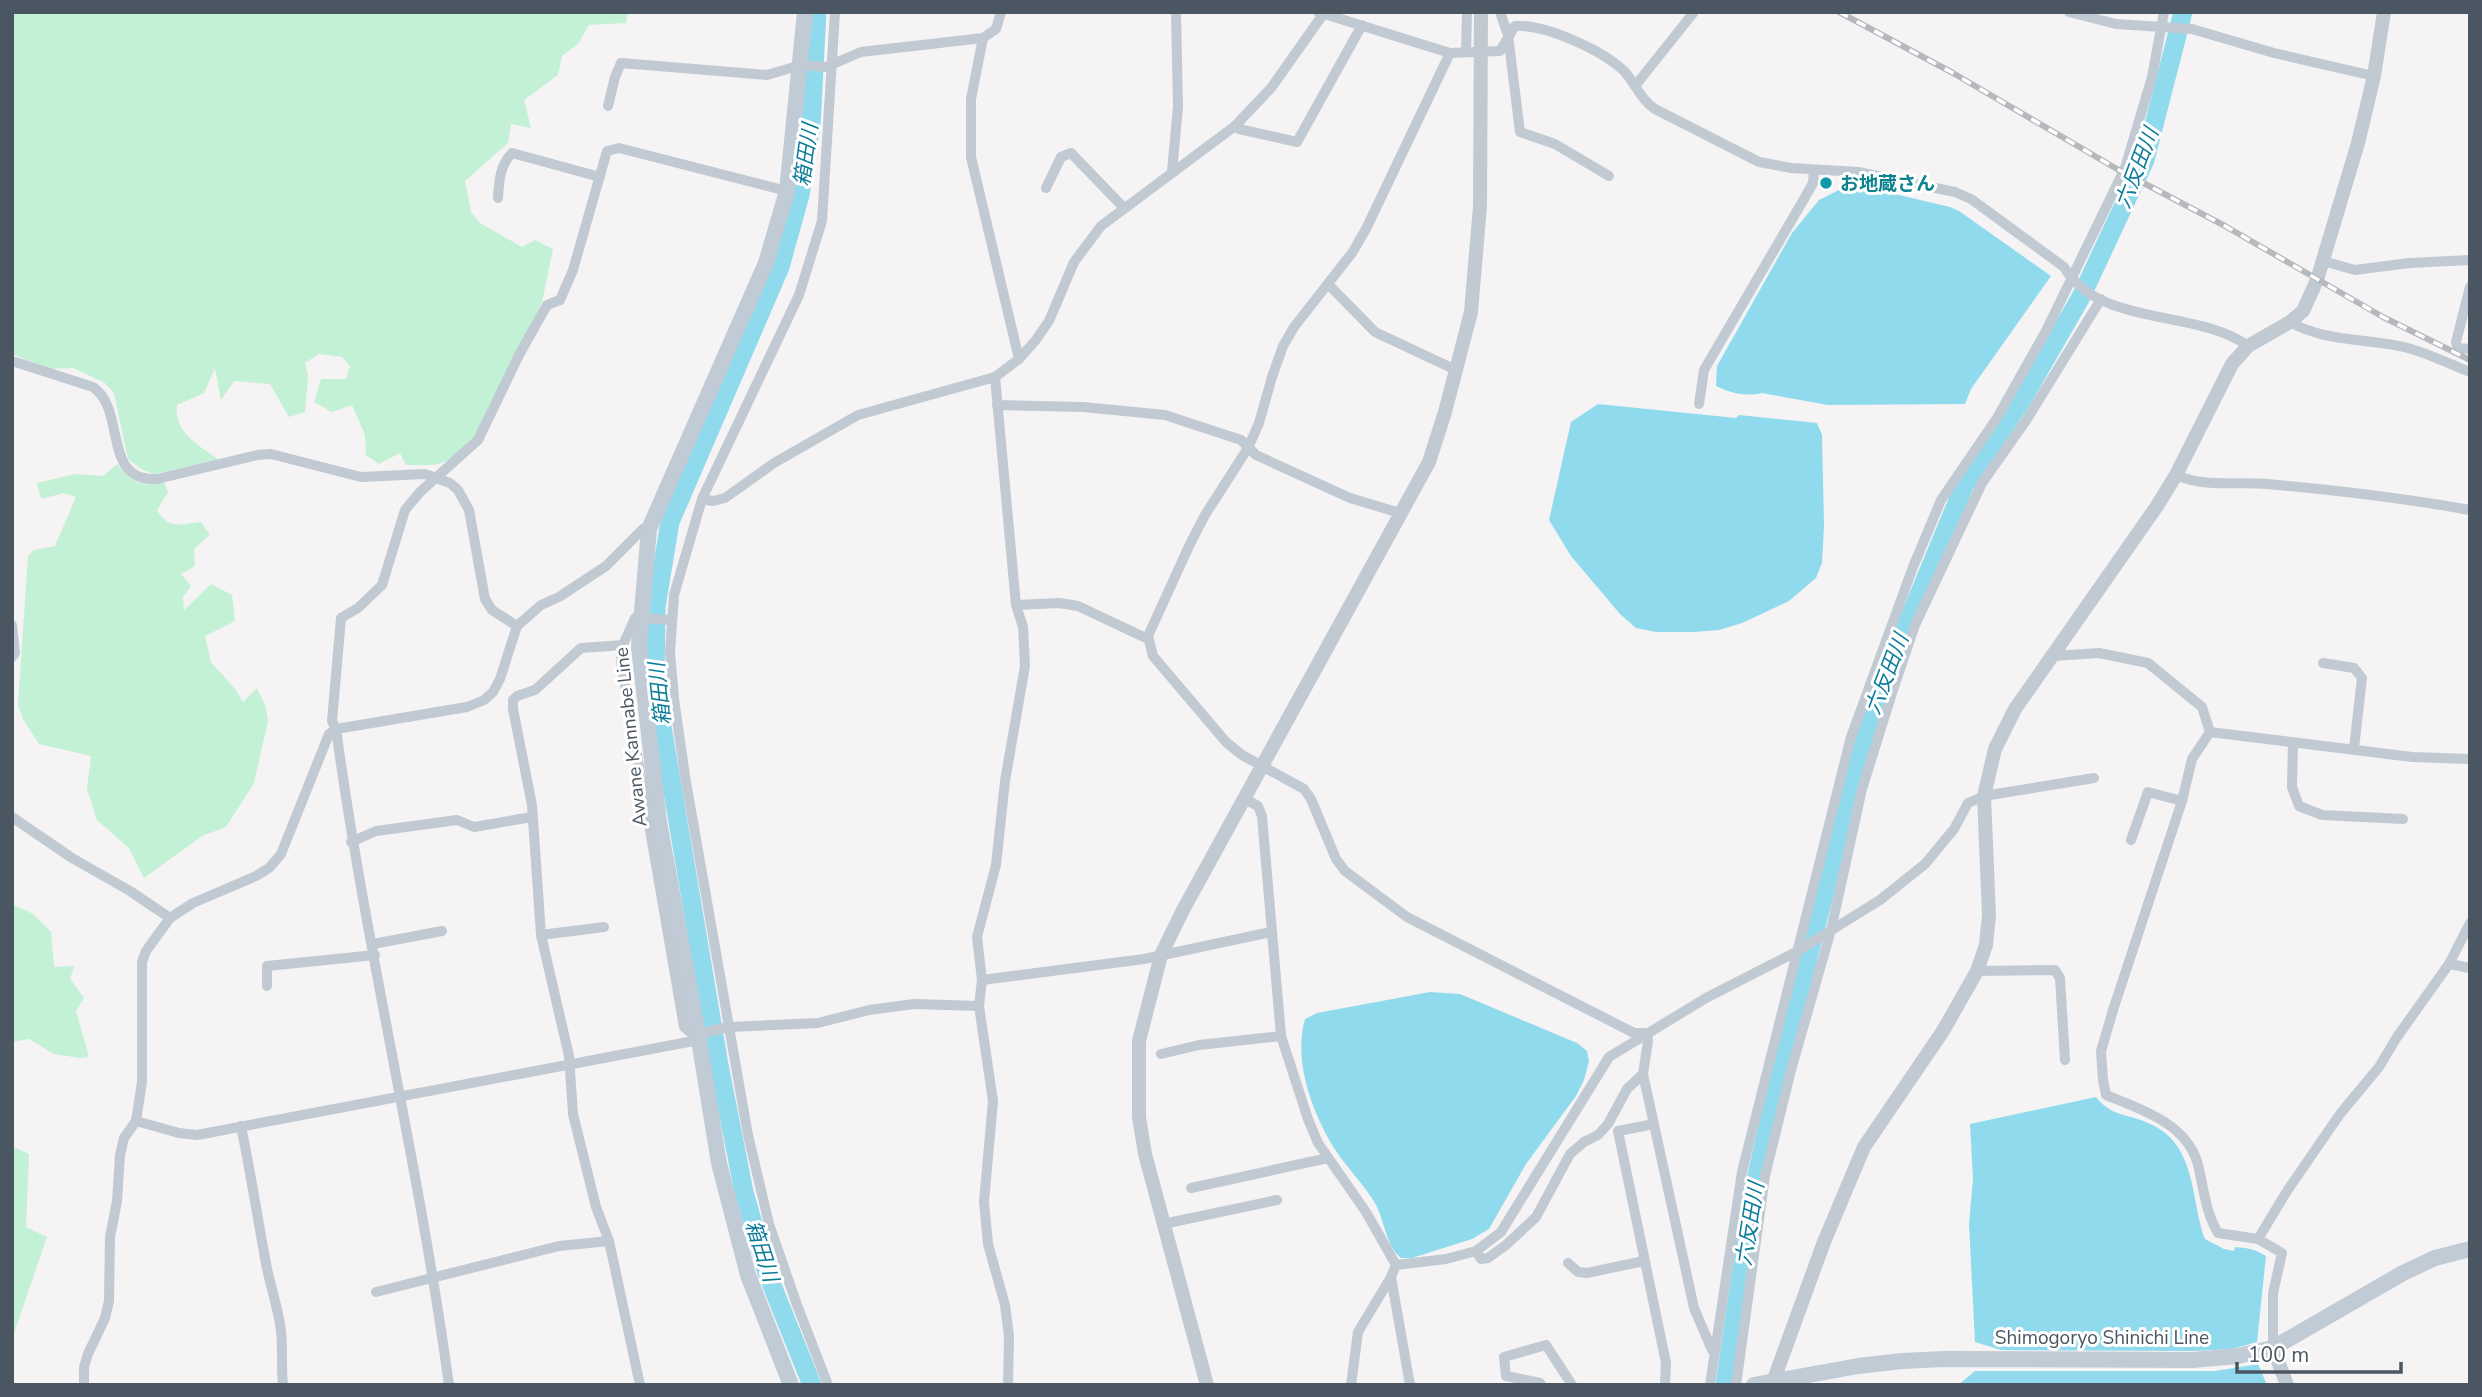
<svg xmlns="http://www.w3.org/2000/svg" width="2482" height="1397" viewBox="0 0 2482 1397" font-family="'Nunito Sans','Noto Sans JP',sans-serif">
<rect width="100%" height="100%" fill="#f5f3f3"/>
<g fill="#c3f1d5">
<path d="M12,12H628L626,23L589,25L578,44L562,56L558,75L524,100L531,128L511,124L508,143L465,181L471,212L480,223L522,247L535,240L553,249L542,302L474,439L447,461L435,465H406L400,453L379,464L366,455L365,435L352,405L332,412L314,402L321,379H346L350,366L342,357L319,354L305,363L308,376L305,412L289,417L270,384L234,381L221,400L215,368L204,393L177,405C173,432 200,446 219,460L154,474L141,469L128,459L114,393L105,383L73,368L50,369L12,354Z"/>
<path d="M117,464C130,482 142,488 164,482L168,492L157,510C168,530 180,524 201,522L210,535L194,549L195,566L181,574L191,586L183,597L184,610L211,584L232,595L235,621L205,636L211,662L235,689L243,702L257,688L266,708L268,721L254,783L226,827L202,836L144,878L129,848L97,820L87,789L91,756L39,744L23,719L18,705L28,556L34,550L55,546L76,497L64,493L41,499L37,483L75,474L103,476Z"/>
<polygon points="12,904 33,914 51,932 54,967 74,966 70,979 84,998 76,1011 89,1057 80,1058 54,1054 29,1039 12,1042"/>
<polygon points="12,1146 29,1154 26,1227 47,1237 12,1339"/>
</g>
<g fill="#90daee">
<path d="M1845,187H1865L1950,207L1959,211L2051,276L1971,389L1965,404L1828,405L1762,393C1747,397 1730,393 1716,386L1717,366L1792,233L1819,200Z"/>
<polygon points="1598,404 1736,418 1739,415 1817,423 1822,435 1824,526 1822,563 1816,578 1789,601 1742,623 1719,630 1694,632 1656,632 1636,628 1620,614 1571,556 1549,520 1571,422"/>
<path d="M1430,992L1460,994L1577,1043L1587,1051L1589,1061L1584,1080L1576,1096L1526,1164L1489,1229L1472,1239L1412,1258H1401C1386,1246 1385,1222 1376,1205C1364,1184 1347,1168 1334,1148C1312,1112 1293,1061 1305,1019L1317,1013Z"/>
<path d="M2096,1097C2112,1117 2126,1113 2148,1123C2197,1143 2190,1197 2205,1239L2224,1249L2234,1251L2235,1247C2248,1248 2255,1249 2266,1256L2257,1342L2232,1349L2193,1351L2001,1350L1975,1342L1969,1224L1973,1179L1970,1124Z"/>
<polygon points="2258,1364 2267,1385 1958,1385 1975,1371 2215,1371"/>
</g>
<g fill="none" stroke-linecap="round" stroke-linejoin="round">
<g stroke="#90daee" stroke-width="19">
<polyline points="812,1385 767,1273 744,1192 719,1065 655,685 656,607 670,522 780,267 800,195 811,125 817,12"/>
<polyline points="1725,1385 1753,1193 1791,1024 1871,711 1964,486 2020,403 2081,297 2145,160 2183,12"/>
</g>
<g stroke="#c1cad2" stroke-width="10">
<path d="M1318,12L1450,53L1500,51L1515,26C1545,24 1602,50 1624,71C1636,84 1640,99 1655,109L1759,162L1791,168L1858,172L1955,192L1971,199L2064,267C2100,328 2196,308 2248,346"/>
<polyline points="1500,12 1508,35 1520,132 1555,144 1609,176"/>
<polyline points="2069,12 2116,24 2192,29 2274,53 2374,76"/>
<polyline points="983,38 971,99 971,157 1019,359"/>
<polyline points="1466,51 1467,12"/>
<polyline points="1450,53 1366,229 1352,253 1294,327 1283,346 1272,377 1259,423 1248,448 1205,515 1190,544 1148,636 1153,656 1226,742 1242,755 1304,789 1311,799 1336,859 1345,871 1407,917 1634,1033 1647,1033"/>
<polyline points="1635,86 1694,12"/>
<polyline points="608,106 615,77 621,63 767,75 801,65 826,67 861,52 983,38 996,29 1001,12"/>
<polyline points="1235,126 1239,129 1297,142 1362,25"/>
<polyline points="1172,171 1178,107 1176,12"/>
<polyline points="1046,188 1061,157 1071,153 1124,208"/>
<path d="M498,198C499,181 500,165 512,153L600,177"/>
<polyline points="2323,261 2355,270 2409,263 2470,260"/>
<polyline points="1329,285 1375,332 1456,370"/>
<polyline points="2470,287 2456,342 2458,348 2470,349"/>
<path d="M2290,322C2327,343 2369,338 2408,348C2429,354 2450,364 2470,372"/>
<path d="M12,361L93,387C127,410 101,482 157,479L257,455L271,454L361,477L425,474L450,483L458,490L469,510L485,599L492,610L517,626"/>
<polyline points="995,377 1016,605 1023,627 1025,666 1005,781 996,865 977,937 982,980 979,1006 993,1101 984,1202 988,1244 1005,1305 1009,1336 1008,1385"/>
<polyline points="1699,404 1704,370 1804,199 1813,183 1814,170"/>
<polyline points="997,405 1083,407 1165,415 1241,440 1256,455 1350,498 1400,513"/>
<path d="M2176,475C2205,488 2236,481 2267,484C2335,490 2403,498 2470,510"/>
<polyline points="702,499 713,501 725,498 774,463 858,415 995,377 1019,359 1035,341 1049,321 1074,262 1101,226 1235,126 1271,88 1324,13"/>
<polyline points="1016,605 1059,603 1078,606 1148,639"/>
<polyline points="671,620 635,618 623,645 621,662 684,1027 699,1040"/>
<polyline points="12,625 15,653 12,657"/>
<polyline points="623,645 581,648 535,690 517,696 513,700 513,709 532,805 541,935 569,1056 573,1114 596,1207 609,1241 640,1385"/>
<path d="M2053,656L2099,653L2148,663L2202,707L2210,732L2192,759L2182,801L2114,1007L2101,1051L2103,1080L2106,1095C2141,1109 2188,1124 2198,1165C2204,1189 2205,1211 2218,1233L2258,1239L2282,1253L2273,1293V1348"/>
<polyline points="2323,663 2354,668 2362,678 2354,748"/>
<polyline points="2210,732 2412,757 2470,759"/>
<polyline points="2293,742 2292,787 2299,806 2322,815 2403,819"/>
<polyline points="1243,798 1258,806 1262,816 1281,1036 1308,1119 1318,1143 1366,1212 1396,1265 1391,1277 1358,1332 1351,1385"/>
<polyline points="12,817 72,858 130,891 170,918"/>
<polyline points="2131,840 2148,792 2182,801"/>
<polyline points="351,842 376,831 457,820 474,827 532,817"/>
<polyline points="541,935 604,927"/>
<polyline points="373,944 442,931"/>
<polyline points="2449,964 2470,968"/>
<polyline points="1977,971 2055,970 2060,978 2065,1060"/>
<polyline points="982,980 1144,959 1271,932"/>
<polyline points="267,986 267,966 375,955"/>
<polyline points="1647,1033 1648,1041 1643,1074 1694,1308 1712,1350 1716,1351"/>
<polyline points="698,1034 729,1027 818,1023 869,1010 914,1004 979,1006"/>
<polyline points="1161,1054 1199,1045 1281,1036"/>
<polyline points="136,1121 179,1133 197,1135 699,1040"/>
<polyline points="1654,1124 1618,1131 1666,1363 1665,1385"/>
<path d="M241,1126C250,1170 257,1214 265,1258C269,1283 278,1306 281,1331C283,1349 281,1367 283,1385"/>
<polyline points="1191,1188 1328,1158"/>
<polyline points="1163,1224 1277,1200"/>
<polyline points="2258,1239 2287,1191 2340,1114 2379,1067 2397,1037 2449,964 2470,923"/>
<polyline points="1476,1251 1481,1259 1488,1258 1506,1245 1536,1217 1570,1154 1584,1142 1598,1135 1608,1124 1627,1089 1643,1074"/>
<polyline points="1568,1263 1578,1272 1587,1273 1644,1261"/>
<polyline points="1396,1265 1446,1259 1476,1251 1501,1232 1609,1057 1706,998 1796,952 1880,900 1925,864 1954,829 1968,803 1984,796 2094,778"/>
<polyline points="1391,1277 1410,1385"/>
<polyline points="376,1292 559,1246 609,1241"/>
<polyline points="84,1385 84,1367 88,1354 105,1318 109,1301 110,1237 117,1201 120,1155 124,1138 136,1121 142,1082 142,962 146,951 170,918 193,903 256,876 269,868 281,854 329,734 336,729 467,707 484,700 493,692 500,679 517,626 541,605 559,597 606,566 643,529 649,529"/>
<path d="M449,1385C419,1165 366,949 336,729L332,721L341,618L358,608L382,585L405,510L420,492L478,440L519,355L547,305L560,300L573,270L607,151L619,148L787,191"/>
<polyline points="828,1385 797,1305 769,1224 748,1135 685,776 674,699 670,652 674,595 702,499 799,295 822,221 835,12"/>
<polyline points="1541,1385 1540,1383 1506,1376 1504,1357 1546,1345 1572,1385"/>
<polyline points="1710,1385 1742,1172 1851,737 1913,567 1941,500 1997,418 2046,331 2125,168 2152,77 2164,12"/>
<polyline points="1736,1385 1765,1176 1791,1070 1831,930 1862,789 1892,693 1915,625 1982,483 2027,419 2101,299"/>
</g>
<g stroke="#c1cad2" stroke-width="14">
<polyline points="2273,1348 2287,1385"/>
<polyline points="1773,1382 1824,1242 1864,1147 1943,1031 1977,971 1986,945 1989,915 1984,796 1995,749 2015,709 2157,506 2176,475 2232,364 2248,346 2290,322 2303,311 2317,280 2358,143 2374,76 2384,12"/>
<polyline points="1207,1385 1145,1154 1139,1117 1139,1041 1161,955 1183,910 1429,462 1445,412 1471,312 1480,206 1481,12"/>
</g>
<g stroke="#c1cbd6" stroke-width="16">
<polyline points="791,1385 748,1275 719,1163 699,1040 659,822 639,647 649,529 766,263 787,191 805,12"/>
<polyline points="1754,1385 1858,1366 1902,1361 1944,1359 2193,1360 2238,1356 2273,1348 2403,1273 2435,1258 2470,1249"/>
</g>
<defs>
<polyline id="rail" points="1839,12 1953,73 2117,169 2225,226 2383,317 2470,360"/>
</defs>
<use href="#rail" stroke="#b5b8bd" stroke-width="6"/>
<use href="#rail" stroke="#fff" stroke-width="3.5" stroke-dasharray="10" stroke-linecap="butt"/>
</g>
<circle fill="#0f9aa8" stroke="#fff" stroke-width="2.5" cx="1826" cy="183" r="7"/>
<g text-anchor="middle" stroke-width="6" stroke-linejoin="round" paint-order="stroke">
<g font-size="19" font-weight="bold" fill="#0d838f" stroke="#fff" text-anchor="start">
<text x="1840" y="190">お地蔵さん</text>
</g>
<g font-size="19" fill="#4a5661" stroke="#fff">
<text transform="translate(630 737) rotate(-96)" y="7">Awane Kannabe Line</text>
<text x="2102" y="1344">Shimogoryo Shinichi Line</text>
</g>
<g font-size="21" font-style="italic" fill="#0c7c9b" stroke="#fff">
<text transform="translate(806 155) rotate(-82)" y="7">箱田川</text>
<text transform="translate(2137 168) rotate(-69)" y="7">六反田川</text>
<text transform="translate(1887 674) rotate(-69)" y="7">六反田川</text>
<text transform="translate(660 694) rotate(-96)" y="7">箱田川</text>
<text transform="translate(1750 1224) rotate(-81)" y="7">六反田川</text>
<text transform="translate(762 1251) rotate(72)" y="7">箱田川</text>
</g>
</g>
<rect width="2482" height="1397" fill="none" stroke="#4a5661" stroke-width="28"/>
<path d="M2237 1362v10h164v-10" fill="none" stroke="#4a5661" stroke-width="3.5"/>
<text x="2248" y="1362" font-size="21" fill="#4a5661" stroke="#ffffff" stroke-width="5" paint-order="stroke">100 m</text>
</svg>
